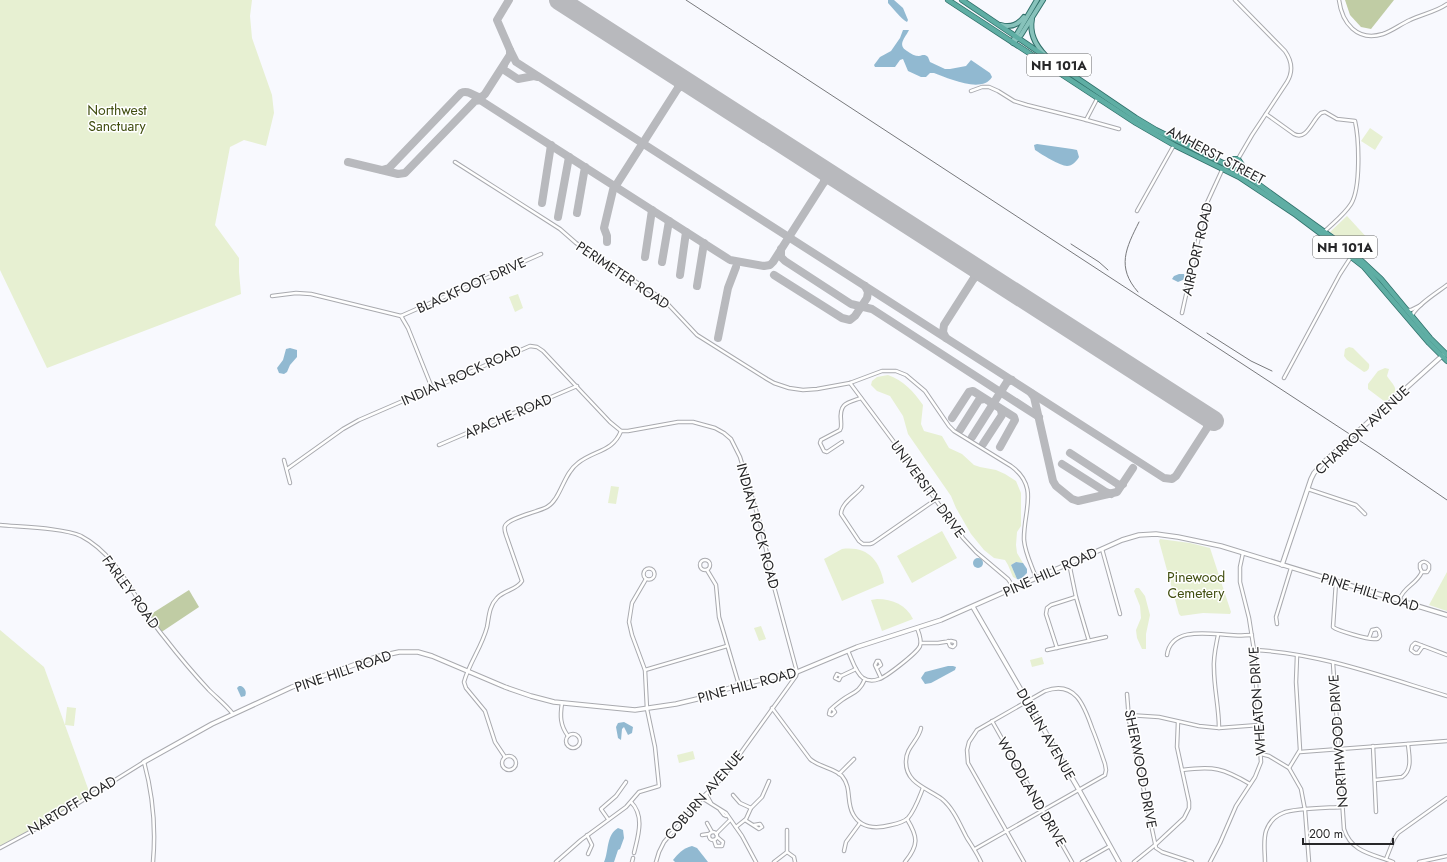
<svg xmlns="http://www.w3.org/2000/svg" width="1447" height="862" viewBox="0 0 1447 862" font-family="Jost,sans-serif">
<rect width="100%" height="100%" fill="#f8f9fe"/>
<g fill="#e7f0d2">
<polygon points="0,0 252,0 250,16 252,38 272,95 274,113 266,146 244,140 230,147 215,225 239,258 239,272 241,294 47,368 0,270"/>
<polygon points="1370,128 1383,137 1375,150 1361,141"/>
<polygon points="1347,216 1369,240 1357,251 1330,232"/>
<polygon points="518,294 523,308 515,312 509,297"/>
<path d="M1349,347L1353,348L1369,364C1370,368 1368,371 1364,372L1347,360L1344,356L1345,349Z"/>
<path d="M1385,368L1389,369L1387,376C1391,383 1400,388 1392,396C1390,399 1388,400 1384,401L1368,389V384L1378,371Z"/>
<path d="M888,375C903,380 914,392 923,405L921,424L924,431L942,436L949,448L962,454L974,465L980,467L996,470L1005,474L1016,481L1021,493V526L1017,532L1016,545L1017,553L1023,563L1016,562L1011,565L1017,579L1013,577L1008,565L1005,560L994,558L984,550L971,534L956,508L951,496L908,434L903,416L890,396L877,391L871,385L872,381L877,377Z"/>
<polygon points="611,486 619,487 616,504 608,503"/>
<polygon points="942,531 957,558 912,583 897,556"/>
<polygon points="1160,539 1190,543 1210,548 1231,612 1230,614 1203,613 1181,616 1179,614 1159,541"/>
<path d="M842,549C867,546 879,559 884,583L842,601L824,559Z"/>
<polygon points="1447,572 1447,611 1429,605"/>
<polygon points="1136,588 1139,588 1145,596 1150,615 1146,634 1146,649 1142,649 1137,638 1136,630 1141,618 1140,606 1134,591"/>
<path d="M877,599C893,599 906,605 913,619L882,631L871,600Z"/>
<polygon points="761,626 766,639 759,641 754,628"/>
<polygon points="0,630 44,667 65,725 67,707 76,708 74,726 65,725 90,794 55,818 0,848"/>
<polygon points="1042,657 1044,664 1032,667 1030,660"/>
<polygon points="693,751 695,759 679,763 677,755"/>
</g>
<g fill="#c0cca4">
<polygon points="1345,0 1394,0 1371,29 1361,27 1350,15"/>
<polygon points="189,590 199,607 160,633 148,616"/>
</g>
<g fill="#91b9d1">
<path d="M888,0H894L903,8L908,20L907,22C901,19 893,8 888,3Z"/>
<path d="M903,30H909C905,38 897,45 907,51C911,54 915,56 919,56C923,55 925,54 928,57L930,62L945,69H950L966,66L971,60L990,73L992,77C982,94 948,78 934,73H930L926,77H921L908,71L903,59L900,60L895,67H875L874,65L880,57L891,51L900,38Z"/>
<path d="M1037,144L1072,149L1077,150L1079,157C1077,161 1072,166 1067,166C1060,166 1041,154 1035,150L1034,145Z"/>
<polygon points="1179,274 1184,274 1185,279 1178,282 1172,279 1174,276"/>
<polygon points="290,348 297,350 297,357 290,365 287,372 284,374 279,373 277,368 283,360 286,349"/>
<circle cx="978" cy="563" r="5"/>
<polygon points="1016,562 1023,563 1027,569 1027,573 1020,580 1017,579 1011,565"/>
<polygon points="948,666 953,666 956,667 955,670 931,683 925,684 921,678 925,672"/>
<path d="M239,686H241C245,688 247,692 245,696L241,697L237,688Z"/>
<polygon points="624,722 633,727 632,733 628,735 624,727 622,729 621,740 618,738 616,727 618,723"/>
<path d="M618,828L623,830L624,838L620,849L618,850L614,862H604C609,851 606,835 618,828Z"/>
<path d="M692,846L697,848L708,862H675L673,860C678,854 683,848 692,846Z"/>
</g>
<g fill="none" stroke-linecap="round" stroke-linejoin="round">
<g stroke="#b8b9bd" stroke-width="8">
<polyline points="510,50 516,62 1164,478 1172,479 1176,476 1207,428 1207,419 1202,413"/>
<polyline points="504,65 503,68 504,70 518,79 534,76 538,77"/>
<polyline points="673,74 678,80 678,88 685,85 694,87"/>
<polyline points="348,162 398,174 405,173 475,101 480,100 730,260 764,266 770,265 773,262 824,182 830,178 838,179"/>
<polyline points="819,167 825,175 824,182"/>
<path d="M382,170L389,168L461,93C471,88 477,103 485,94L510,55V50L497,20L509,0"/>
<polyline points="542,203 551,145"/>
<polyline points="577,213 585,167"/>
<polyline points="558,217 569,157"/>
<polyline points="607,242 607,236 604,228 613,190 678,88"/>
<polyline points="781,249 781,257 785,261 851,304 872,309 1039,417"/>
<polyline points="645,257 652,210"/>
<polyline points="662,262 669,221"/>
<polyline points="970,264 975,272 974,278"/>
<polyline points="680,275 686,232"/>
<polyline points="774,275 842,318 850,320 855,316 867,298 868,292 865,286"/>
<polyline points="697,286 704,243"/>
<polyline points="718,338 728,288 736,267"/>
<polyline points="946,338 943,332 944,325 974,278 982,274 991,278"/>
<polyline points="1031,393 1034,397 1053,481 1056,486 1072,499 1078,501 1117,492 1133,468"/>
<polyline points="952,418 969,392 973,391 1014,417 1015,420 1000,447"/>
<polyline points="960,430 979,400 984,399"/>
<polyline points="972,437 1007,382 1012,380"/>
<polyline points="983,444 1002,415 1001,410"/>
<polyline points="1070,453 1119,485 1123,484"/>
<polyline points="1062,464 1106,492 1111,494"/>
</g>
<polyline stroke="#b8b9bd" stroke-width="20" points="559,0 1214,421"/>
<defs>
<g id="minor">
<path d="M1235,0L1285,51C1292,61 1293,72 1287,82L1252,135L1238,159"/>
<path d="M1339,0C1342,23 1357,42 1383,34C1392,31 1401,24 1410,20C1422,14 1436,12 1447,4"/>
<polyline points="971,91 982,87 989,87 998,91 1014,101 1027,105 1083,119 1119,129"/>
<path d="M1266,114L1294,134C1307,141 1312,120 1321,113L1325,112L1337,119L1355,121C1359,139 1361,188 1351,204C1344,215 1333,223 1325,231"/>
<polyline points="1086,120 1097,99"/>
<path d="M455,162L560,229L576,243L664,300L697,335L767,379L774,383L789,388L803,390L817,389L850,383L882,371H896L906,375L925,391L949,426L954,431L1011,466C1040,487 1023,511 1024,540C1025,553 1032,566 1036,578"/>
<polyline points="1137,211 1174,145"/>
<polyline points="272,296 296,293 311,294 401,316 408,328 432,388"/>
<polyline points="1407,310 1411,310 1421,305"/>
<polyline points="1182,313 1206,205 1223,168"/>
<polyline points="401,316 541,254"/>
<path d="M1412,316C1415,306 1438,292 1447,285"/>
<polyline points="1284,378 1340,274 1351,257"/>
<polyline points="850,383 900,450 963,538 976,552 1008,579 1014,588"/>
<path d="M842,442L827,452L824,451L820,443L821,440L840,430C842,427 841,425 841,421C839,403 847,403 861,398"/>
<polyline points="439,445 577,386"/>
<polyline points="284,460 290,483"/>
<polyline points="287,469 343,429 359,420 530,346 537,347 543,351 610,422 621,431 628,431 678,422 693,422 715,428 724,433 731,439 740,457 762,530 773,583 797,672 796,676 724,776 702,798 664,842 659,852 656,862"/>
<path d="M862,487C856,495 841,503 841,514L859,541L863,544H870L873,543L935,500"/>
<polyline points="1308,489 1356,505 1365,514"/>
<path d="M0,525C21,527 64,528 81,536C121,557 136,604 164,637C178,655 193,673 209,690C217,698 226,705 233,714"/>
<polyline points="1102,549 1120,614"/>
<circle cx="705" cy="565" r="5"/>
<polyline points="1069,563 1076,597 1089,641"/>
<circle cx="649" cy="574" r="5.5"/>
<polyline points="707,570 716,585 719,617 739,685"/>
<path d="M1336,582L1333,627C1338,631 1367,639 1374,639C1378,639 1378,639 1380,636L1379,631L1377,629L1372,630L1369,638"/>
<path d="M1399,600C1405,585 1415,586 1422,572L1420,568V564C1423,561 1426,561 1429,565V569L1427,572H1422"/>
<polyline points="1277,624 1276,617 1291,568"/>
<path d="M1218,635C1216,646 1213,657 1214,669C1214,688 1219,708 1219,728"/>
<polyline points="921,643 938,643 951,641 955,642 955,645 953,647 950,646 948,641"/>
<polyline points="1423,646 1418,653 1415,653 1411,650 1412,646 1415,643 1418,644 1447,655"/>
<polyline points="1057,648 1046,614 1047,608 1051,605 1076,597"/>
<polyline points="1047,650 1106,637"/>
<path d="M1254,650C1320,653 1384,677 1447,696"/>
<path d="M848,651C852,659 855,672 863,678C868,681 874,681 879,679C886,677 917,653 920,646C922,641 919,633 917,628"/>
<path d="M1167,655C1171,626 1210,634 1230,635C1238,636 1245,635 1252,635"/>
<path d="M1333,663L1344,829C1351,852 1372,854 1393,862"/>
<polyline points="877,668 881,665 879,661 877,661 875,665 881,678"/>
<polyline points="645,670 727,646"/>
<polyline points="841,676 839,680 835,678 837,674 841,676 856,669"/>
<polyline points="1127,694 1129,720 1156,848 1162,852 1192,862"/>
<path d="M562,703C560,716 560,725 568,736"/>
<path d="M772,708L810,759C819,767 834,768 842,776C852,788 846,802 853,814C861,829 876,829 891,825C896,824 904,822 908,818C915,810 919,798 923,788"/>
<path d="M832,708L835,712L832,715L829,714L830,710C834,706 838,703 842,700C853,692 859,693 865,679"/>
<polyline points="1128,715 1159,717 1199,726 1219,728 1259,725"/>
<polyline points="992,721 1072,862"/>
<path d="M921,728C919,740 906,747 906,761C905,783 927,788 942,799C954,809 960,825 967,838C972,846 977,853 981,862"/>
<circle cx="573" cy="741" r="7"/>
<polyline points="1373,746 1376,812"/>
<polyline points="1300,752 1447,741"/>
<polyline points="1261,754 1269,756 1289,768 1301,789 1305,810 1309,862"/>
<circle cx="509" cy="763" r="7"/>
<path d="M505,757L495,742L485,711L466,688L464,682C469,663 482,647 487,627C489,617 489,606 497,598C504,590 517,590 522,581L506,535C505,532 504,528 505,526C508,518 538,512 547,507C561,499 563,474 578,463C594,450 613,452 621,431"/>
<polyline points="1289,768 1300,750 1296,682 1297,656"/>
<path d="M1182,770C1214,766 1223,768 1250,784"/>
<polyline points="839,774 854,759"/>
<path d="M1375,780L1402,777C1413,770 1409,755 1408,744"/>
<polyline points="706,794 711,803"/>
<polyline points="733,795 740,803 751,808"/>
<polyline points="702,798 726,813 742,836 756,862"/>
<path d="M631,802C645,816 638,836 634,853"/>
<polyline points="720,810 724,815 726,816"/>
<polyline points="608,819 601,809 616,796 626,782"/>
<polyline points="745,820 759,829 762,827 760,824 754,825"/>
<polyline points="707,823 712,832"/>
<polyline points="736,827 746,819 751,808 762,797 769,781"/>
<circle cx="713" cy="836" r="4"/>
<polyline points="716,834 730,820"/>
<polyline points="587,835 592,845 588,854"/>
<polyline points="702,835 709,834"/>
<polyline points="714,840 716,846 722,846 723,842 717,837"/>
<path d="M0,848L43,825L144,762C153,795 156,828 153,862"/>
<path d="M975,849L1105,775L1106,770L1105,764C1101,752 1097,740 1092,728C1084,705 1075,680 1045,691L977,730L969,742L967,750L968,763L1024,862"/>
<polyline points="844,851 846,842 860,823"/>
<polyline points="787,852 794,857 795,862"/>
<polyline points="1386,859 1394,839 1398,833 1447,798"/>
<polyline points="556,862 581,840 626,807 639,792 659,786 655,747 647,709 645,670 632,635 629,622 632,603 646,579"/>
<polyline points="632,862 633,858"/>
<polyline points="774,862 787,852 787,830"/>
<path d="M905,862C919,845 918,837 907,819"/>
<polyline points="1082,862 1110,846"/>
<polyline points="1134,862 1155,845 1184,818 1189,808 1189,802 1177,747 1178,722"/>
<polyline points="1210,862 1220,843 1236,806 1255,777 1261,762 1254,650 1249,618 1240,582 1240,567 1243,553"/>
<path d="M1265,862C1265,852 1263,841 1266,831C1269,823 1275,816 1283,813C1295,808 1328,808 1342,807"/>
<polyline points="1419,862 1447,856"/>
</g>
<g id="tertiary">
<polyline points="1282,565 1311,479 1314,473 1325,461 1443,355"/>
<polyline points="973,607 1079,790 1119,862"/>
<polyline points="144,762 212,724 292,687 376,657 399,652 418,652 432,656 505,687 531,696 554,702 635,710 676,704 697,699 739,685 797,672 857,647 941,620 1102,549 1122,540 1139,535 1156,534 1178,537 1221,546 1447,615"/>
</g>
<g id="primary">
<path d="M1032,19C1029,34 1036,46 1046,56"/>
<path d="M1001,25C1011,28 1018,25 1024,17"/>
<polyline points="1014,39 1037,0"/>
<polyline points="1013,43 1021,35 1043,0"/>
</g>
<g id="trunk">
<polyline points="948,0 1136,123 1174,145 1239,177 1296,215 1332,242 1364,267 1429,343 1447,361"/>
<polyline points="962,0 1136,118 1156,130 1225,164 1251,179 1351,251 1381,279 1430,338 1447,355"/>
<polyline points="1225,164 1231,159 1238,159 1251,178"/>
</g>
</defs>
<use href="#minor" stroke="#a9aaaf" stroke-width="4.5"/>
<use href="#tertiary" stroke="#a9aaaf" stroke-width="5.5"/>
<use href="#primary" stroke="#31716b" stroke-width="6"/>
<use href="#trunk" stroke="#31716b" stroke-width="6"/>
<use href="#minor" stroke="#fff" stroke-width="2.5"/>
<use href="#tertiary" stroke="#fff" stroke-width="3.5"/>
<use href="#primary" stroke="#87c2bb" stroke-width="4"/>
<use href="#trunk" stroke="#5faea4" stroke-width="4.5"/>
<g stroke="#78797c" stroke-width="1">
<polyline points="686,0 1377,452 1447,500"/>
<polyline points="1071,244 1099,262 1108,270"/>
<path d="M1138,292C1116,267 1126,248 1139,222"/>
<polyline points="1207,333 1251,361 1272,371"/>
</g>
</g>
<g text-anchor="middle" stroke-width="3" stroke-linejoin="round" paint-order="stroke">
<g fill="#fff" stroke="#686869" stroke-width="1">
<rect x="1027" y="54" width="64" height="22" rx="3"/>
<rect x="1313" y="236" width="64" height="22" rx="3"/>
</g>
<g font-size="13" font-weight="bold" fill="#272729">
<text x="1059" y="70">NH 101A</text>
<text x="1345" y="252">NH 101A</text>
</g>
<g font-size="14" fill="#414e10" stroke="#fff">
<text x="117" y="115">Northwest<tspan x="117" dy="16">Sanctuary</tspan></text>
<text x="1196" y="582">Pinewood<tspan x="1196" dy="16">Cemetery</tspan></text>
</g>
<g font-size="14" fill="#272729" stroke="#fff">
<text transform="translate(1216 155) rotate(28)" y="5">AMHERST STREET</text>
<text transform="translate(1197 249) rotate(-77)" y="5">AIRPORT ROAD</text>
<text transform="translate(623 275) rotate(34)" y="5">PERIMETER ROAD</text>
<text transform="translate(471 285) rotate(-24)" y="5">BLACKFOOT DRIVE</text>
<text transform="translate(461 375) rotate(-24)" y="5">INDIAN ROCK ROAD</text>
<text transform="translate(508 416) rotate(-23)" y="5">APACHE ROAD</text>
<text transform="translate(1362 430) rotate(-43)" y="5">CHARRON AVENUE</text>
<text transform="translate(928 489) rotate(54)" y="5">UNIVERSITY DRIVE</text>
<text transform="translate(758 526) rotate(75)" y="5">INDIAN ROCK ROAD</text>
<text transform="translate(1050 572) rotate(-24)" y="5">PINE HILL ROAD</text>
<text transform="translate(131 592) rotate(54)" y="5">FARLEY ROAD</text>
<text transform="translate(1370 592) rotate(17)" y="5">PINE HILL ROAD</text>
<text transform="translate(343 671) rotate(-19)" y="5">PINE HILL ROAD</text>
<text transform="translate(747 685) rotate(-15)" y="5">PINE HILL ROAD</text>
<text transform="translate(1257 701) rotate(-94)" y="5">WHEATON DRIVE</text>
<text transform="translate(1046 734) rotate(60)" y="5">DUBLIN AVENUE</text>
<text transform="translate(1338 741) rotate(-94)" y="5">NORTHWOOD DRIVE</text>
<text transform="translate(1141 769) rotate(79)" y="5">SHERWOOD DRIVE</text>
<text transform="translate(1032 792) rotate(60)" y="5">WOODLAND DRIVE</text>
<text transform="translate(704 795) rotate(-49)" y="5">COBURN AVENUE</text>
<text transform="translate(72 805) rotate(-31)" y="5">NARTOFF ROAD</text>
</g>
</g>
<path d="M1303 838v6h90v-6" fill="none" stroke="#272729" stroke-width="2"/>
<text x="1309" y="838" font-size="12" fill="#272729" stroke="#ffffff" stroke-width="3" paint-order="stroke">200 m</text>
</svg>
